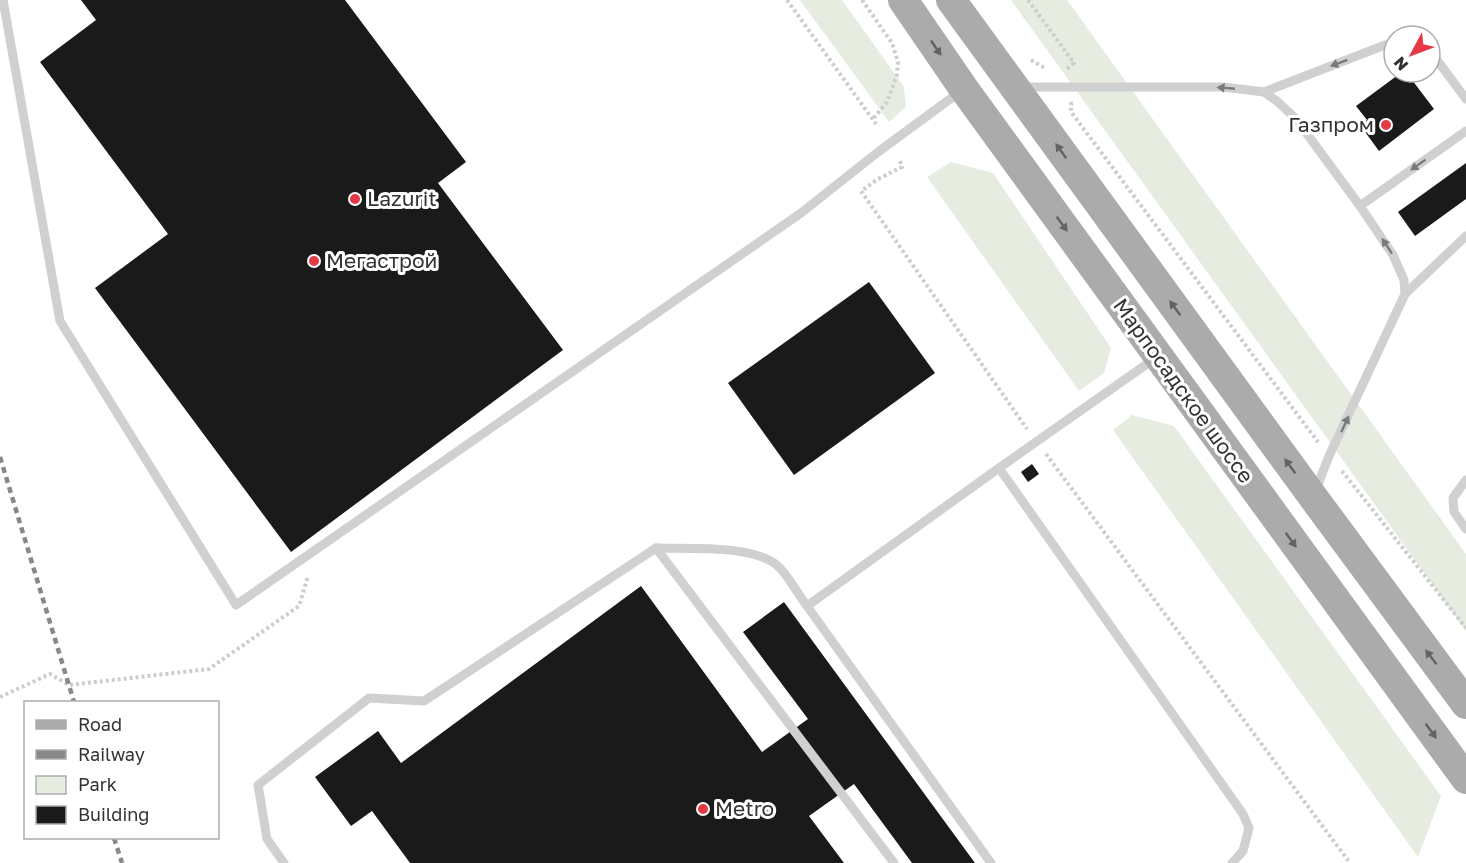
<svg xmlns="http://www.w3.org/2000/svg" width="1466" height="863" viewBox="0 0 1466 863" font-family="'Golos Text',sans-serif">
<rect width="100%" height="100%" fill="#fff"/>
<g fill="#e6ecdf">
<polygon points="800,0 842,0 904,87 906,107 889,122"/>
<polygon points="1011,0 1067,0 1466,554 1466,631"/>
<polygon points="951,162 993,173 1111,348 1104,373 1079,391 927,177"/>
<polygon points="1132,415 1174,426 1441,796 1418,857 1113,430"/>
</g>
<g fill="#1a1a1a">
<polygon points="81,0 345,0 466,162 438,183 563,350 291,552 95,288 168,234 40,62 96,20"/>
<polygon points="1402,72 1406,72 1434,109 1379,151 1360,125 1367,120 1356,106"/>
<polygon points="1466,163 1466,199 1415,236 1398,212"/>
<polygon points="869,282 935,373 794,475 728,383"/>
<polygon points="1032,464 1039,474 1028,482 1021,472"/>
<polygon points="641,586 762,752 808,719 743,632 784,602 975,863 912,863 854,784 809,816 844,863 410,863 372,811 351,826 315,777 378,731 401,763"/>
</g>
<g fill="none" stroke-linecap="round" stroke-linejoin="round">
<g stroke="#cdcdcd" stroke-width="4" stroke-dasharray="3 3" stroke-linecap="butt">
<polyline points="787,0 876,124"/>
<polyline points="862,0 892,43 898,62 897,75 887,102 873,119"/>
<polyline points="1028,0 1074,63 1067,69"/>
<polyline points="1031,60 1045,68"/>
<polyline points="1073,103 1071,104 1071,112 1318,442"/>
<polyline points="900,161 902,167 878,179 861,191 1027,429"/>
<polyline points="1046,454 1350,863"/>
<polyline points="1342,471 1466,628"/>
<polyline points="0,697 50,674 69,685 209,669 299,606 308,576"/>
</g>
<g stroke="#d0d0d0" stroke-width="9">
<polyline points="3,0 60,321 236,605 801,213 878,152 961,91"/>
<polyline points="1430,54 1434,56 1466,99"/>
<polyline points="1023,87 1223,87 1264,92 1278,102 1296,119 1360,206 1393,255 1404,280 1405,294 1329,456 1315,492"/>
<polyline points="1264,92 1385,45 1394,45"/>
<polyline points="1360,206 1466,131"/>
<polyline points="1405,294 1466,236"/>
<polyline points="999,468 1243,814 1249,828 1243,851 1232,863"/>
<polyline points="1466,480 1453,498 1454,512 1466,529"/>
<path d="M656,548C689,549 757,544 780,568C790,579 798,594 807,606"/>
<polyline points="284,863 267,839 258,785 369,698 424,701 656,548 894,863"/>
<polyline points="991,863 807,606 999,468 1154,359"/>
</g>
<g stroke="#ababab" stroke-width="30">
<polyline points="903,0 964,89 1466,779"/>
<polyline points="951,0 1313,497 1466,704"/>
</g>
<g stroke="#888" stroke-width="4.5" stroke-dasharray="6 4.5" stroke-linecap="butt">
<polyline points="0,457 74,702"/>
<polyline points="114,838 122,863"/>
</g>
</g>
<defs><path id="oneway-solid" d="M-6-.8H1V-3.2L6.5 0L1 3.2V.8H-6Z" transform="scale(1.5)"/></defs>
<g fill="#636363">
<use href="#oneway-solid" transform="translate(936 48) rotate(56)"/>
<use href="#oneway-solid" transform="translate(1061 151) rotate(-126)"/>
<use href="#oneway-solid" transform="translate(1062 224) rotate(54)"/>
<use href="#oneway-solid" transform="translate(1175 308) rotate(-126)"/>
<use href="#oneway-solid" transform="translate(1290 466) rotate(-126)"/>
<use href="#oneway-solid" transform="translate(1291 540) rotate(54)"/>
<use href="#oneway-solid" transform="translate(1431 657) rotate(-127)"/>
<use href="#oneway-solid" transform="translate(1431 731) rotate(54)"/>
</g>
<g fill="#7a7a7a">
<use href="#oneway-solid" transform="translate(1339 63) rotate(159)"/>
<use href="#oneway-solid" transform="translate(1226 88) rotate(-175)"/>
<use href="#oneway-solid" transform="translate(1418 165) rotate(145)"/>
<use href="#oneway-solid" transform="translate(1387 246) rotate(-123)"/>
<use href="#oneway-solid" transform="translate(1345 424) rotate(-65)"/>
</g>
<g fill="#e63946" stroke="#fff" stroke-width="2">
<circle cx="1386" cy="125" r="6"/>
<circle cx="355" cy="199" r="6"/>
<circle cx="314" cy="261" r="6"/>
<circle cx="703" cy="809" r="6"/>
</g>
<g text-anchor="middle" stroke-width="6" stroke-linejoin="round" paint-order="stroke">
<g font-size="21" fill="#333" stroke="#fff" text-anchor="start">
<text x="1374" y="132" text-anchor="end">Газпром</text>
<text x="367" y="206">Lazurit</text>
<text x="326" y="268">Мегастрой</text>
<text x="715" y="816">Metro</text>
</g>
<g font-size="21" fill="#333" stroke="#fff">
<text transform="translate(1183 391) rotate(54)" y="7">Марпосадское шоссе</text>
</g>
</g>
<rect x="24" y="701" width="195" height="138" fill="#ffffff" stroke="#adadad" stroke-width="1.5"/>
<rect x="36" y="720" width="30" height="9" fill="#ababab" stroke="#adadad" stroke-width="1.5"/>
<text x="78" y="731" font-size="18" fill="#333333">Road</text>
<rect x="36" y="750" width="30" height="9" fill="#888888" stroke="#adadad" stroke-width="1.5"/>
<text x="78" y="761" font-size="18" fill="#333333">Railway</text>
<rect x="36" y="776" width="30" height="18" fill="#e6ecdf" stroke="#adadad" stroke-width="1.5"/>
<text x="78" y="791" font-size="18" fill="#333333">Park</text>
<rect x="36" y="806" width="30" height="18" fill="#1a1a1a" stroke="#adadad" stroke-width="1.5"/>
<text x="78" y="821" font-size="18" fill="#333333">Building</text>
<g transform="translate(1412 54) rotate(229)"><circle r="28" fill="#ffffff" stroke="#adadad" stroke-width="1.5"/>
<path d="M0-4.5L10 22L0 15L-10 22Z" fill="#e63946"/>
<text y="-9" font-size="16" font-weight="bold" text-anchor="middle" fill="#333333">N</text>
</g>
</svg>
